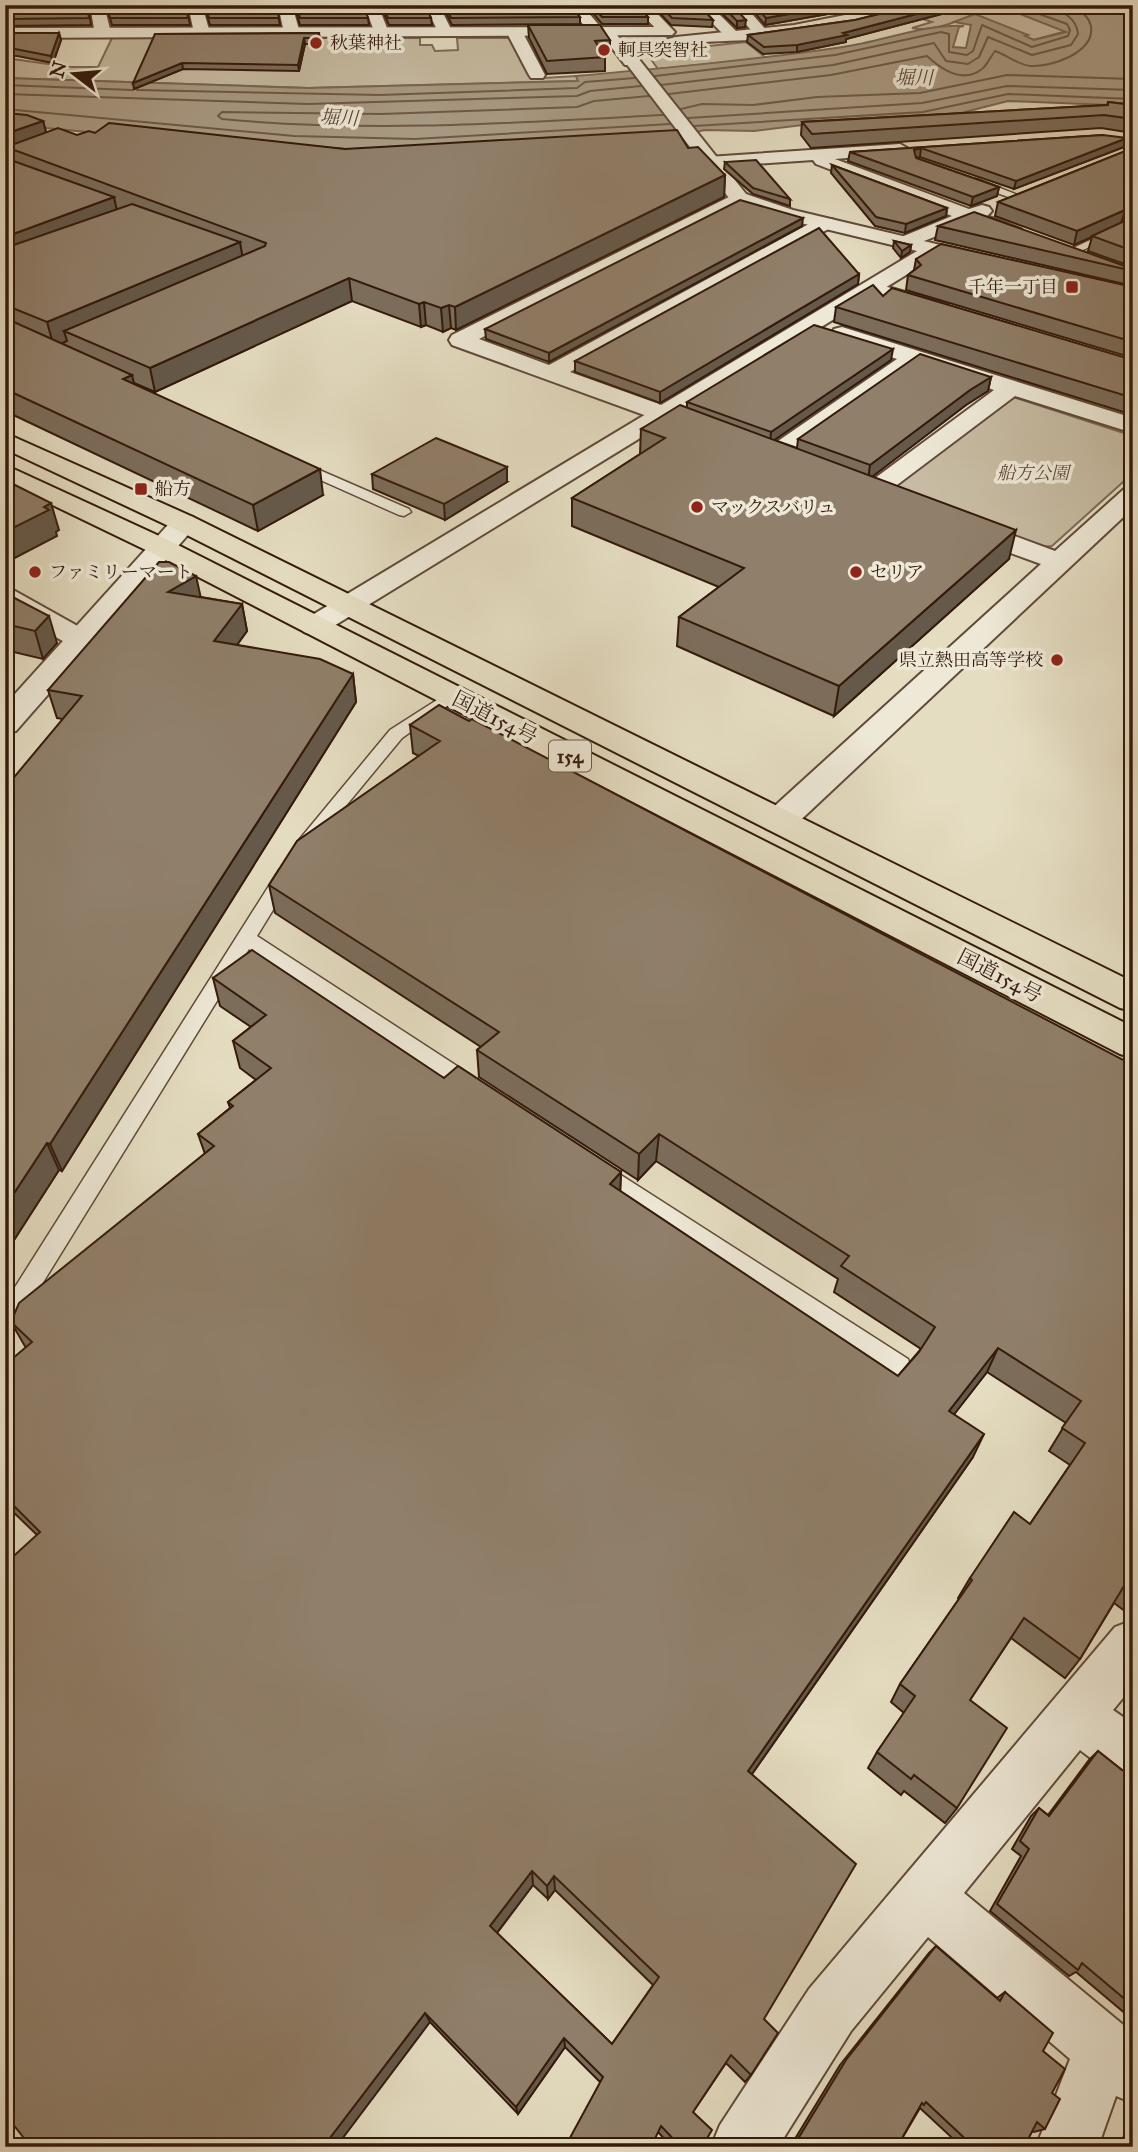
<svg xmlns="http://www.w3.org/2000/svg" width="1138" height="2152" viewBox="0 0 1138 2152" font-family="'IM FELL Great Primer','Noto Serif JP',serif">
<rect width="100%" height="100%" fill="#e5ddc2"/>
<filter id="stains"><feTurbulence type="fractalNoise" baseFrequency=".00286" numOctaves="4"/><feColorMatrix values="0 0 0 0 .2 0 0 0 0 .09 0 0 0 0 .02 0 0 0 .5 -.17"/></filter>
<radialGradient id="worn" r=".72"><stop offset=".6" stop-color="#630" stop-opacity="0"/><stop offset="1" stop-color="#630" stop-opacity=".3"/></radialGradient>
<g fill="#c7bca3" stroke="#7e6b57" stroke-width="2">
<path d="M937,5H1028L1020,9L1067,31L1033,40L975,14C956,22 932,32 912,28L932,22L907,14Z"/>
<polygon points="112,38 420,38 420,45 432,45 435,51 458,50 457,38 512,38 543,78 576,76 579,81 308,88 5,78 5,58 70,67 98,67"/>
<polygon points="746,42 766,58 658,69 650,58 662,51"/>
<polygon points="1006,398 1016,398 1133,436 1133,473 1052,546 1040,547 891,486"/>
</g>
<path fill="#a99b84" stroke="#7a6754" stroke-width="2" d="M1028,5H1133V106L1008,101L957,114L819,123L754,131L704,130L665,141L293,152L5,124V78L308,88L578,81L576,76C665,68 754,60 843,47C884,41 924,24 964,26L959,27L953,47L966,48L971,25L954,22L975,14L1028,35L1025,36L1034,40L1066,32L1015,12Z"/>
<g fill="none" stroke-linecap="round" stroke-linejoin="round">
<g stroke="#6e5a48" stroke-width="2">
<polyline points="655,76 835,55 941,32 949,34 949,52 967,55 973,51 982,25 1032,47 1068,36 1070,30 1067,24 1031,11 1029,5"/>
<polyline points="5,85 132,90"/>
<path d="M661,85L833,65L934,43L946,61L968,64L979,57L988,37L1032,55L1071,45L1078,34C1076,14 1058,11 1042,5"/>
<polyline points="137,90 380,95 577,88 585,82 635,78"/>
<polyline points="5,94 308,104 577,96 590,91 641,86"/>
<path d="M669,94L831,75L927,56C941,69 963,84 982,69C987,65 991,56 995,51C1007,55 1018,65 1031,66C1051,67 1095,53 1091,26C1089,16 1080,11 1073,5"/>
<path d="M649,96L594,101L577,107L381,114L222,112L218,116L222,119C370,133 515,123 663,115"/>
<polyline points="5,109 294,136 415,139 670,124"/>
<polyline points="681,109 702,104 753,105 817,97 920,93 1007,75 1133,79"/>
<polyline points="688,118 922,103 1007,86 1133,90"/>
<polyline points="694,126 923,112 1008,94 1133,99"/>
</g>
<defs>
<g id="service">
<polygon points="969,179 977,179 1023,197 1014,199 969,183"/>
<polygon points="1111,230 1120,232 1073,255 1063,253"/>
<polygon points="294,459 409,509 411,512 404,516 399,515 289,466 289,460"/>
<polygon points="451,691 459,696 457,699 402,738 311,848 299,848 296,844 299,840 390,730"/>
<polygon points="286,868 293,870 295,874 257,936 480,1081 484,1087 480,1093 473,1095 466,1093 249,949 13,1331 5,1334 5,1303 279,870"/>
<polygon points="599,1161 908,1359 911,1367 908,1375 899,1378 890,1375 591,1176 588,1170 591,1164"/>
</g>
<g id="minor">
<polygon points="90,5 104,5 110,29 104,36 94,36 91,33 94,29"/>
<polygon points="188,5 202,5 210,33 207,36 197,36 194,33"/>
<polygon points="278,5 292,5 300,33 297,36 287,36 284,33"/>
<polygon points="364,5 378,5 389,33 386,36 376,36"/>
<polygon points="425,5 439,5 453,33 450,36 440,36"/>
<polygon points="567,5 582,5 603,30 613,30 639,62 637,65 625,65 602,35 592,35"/>
<polygon points="633,5 649,5 672,29 675,32 672,35 662,35"/>
<polygon points="694,5 710,5 737,32 734,35 724,35"/>
<polygon points="729,5 744,5 767,31 770,34 767,37 757,37"/>
<polygon points="515,28 523,33 545,75 543,78 531,78 529,75 507,33"/>
<polygon points="900,144 909,149 906,153 835,159 969,209 982,205 989,207 992,211 987,216 1021,229 1024,233 1021,237 1007,237 970,223 906,248 899,246 896,242 899,238 952,216 816,164 813,160 708,167 699,162 708,157"/>
<polygon points="739,192 746,194 749,198 746,202 479,339 549,365 818,219 832,219 835,223 832,227 570,372 709,422 712,427 709,432 700,434 691,432 452,345 449,340 452,335"/>
<polygon points="870,282 947,304 950,309 947,314 939,315 863,292 859,288 863,284"/>
<polygon points="842,327 1133,418 1133,433 1015,396 881,497 872,500 863,497 859,492 863,487 994,390 917,365 783,460 774,462 765,460 762,455 765,450 897,359 834,339 831,334 834,329"/>
<polygon points="1133,486 1133,508 791,829 779,832 767,829 763,821 767,813 1041,564 953,532 949,526 953,520 962,518 971,520 1055,551 1124,489"/>
<polygon points="5,589 15,591 90,633 94,639 90,645 80,648 70,645 5,609"/>
<polygon points="1133,1620 1133,1686 1113,1710 1133,1724 1133,1784 1114,1776 1080,1750 964,1893 1133,2033 1133,2103 1116,2096 1098,2147 1036,2147 1070,2059 928,1937 851,2031 778,2147 711,2147 720,2125 809,1989 1115,1627"/>
</g>
<g id="tertiary">
<path d="M896,5H920C911,13 892,15 880,18C840,28 799,34 758,39C727,43 663,38 638,58L746,194L793,210L991,257L994,261L991,265L984,267L937,256L324,632L314,635L304,632L300,626L304,620L917,251L780,218L732,202L622,58L626,50L676,37L794,25Z"/>
<polygon points="666,27 671,29 674,32 671,35 5,38 5,28"/>
<polygon points="184,515 193,517 197,523 193,529 16,731 5,733 5,705 175,517"/>
</g>
<g id="trunk">
<polygon points="5,433 193,517 1133,982 1133,1011 1120,1008 175,529 5,449"/>
<polygon points="5,465 170,541 1133,1027 1133,1058 1120,1054 152,553 5,482"/>
</g>
</defs>
<use href="#service" stroke="#604b39" stroke-width="3"/>
<use href="#minor" stroke="#604b39" stroke-width="4"/>
<use href="#tertiary" stroke="#604b39" stroke-width="4"/>
<use href="#trunk" stroke="#341a0b" stroke-width="4"/>
<use href="#service" fill="#eee9d7" fill-rule="evenodd"/>
<use href="#minor" fill="#eee9d7" fill-rule="evenodd"/>
<use href="#tertiary" fill="#eee9d7" fill-rule="evenodd"/>
<use href="#trunk" fill="#e5ddc2" fill-rule="evenodd"/>
</g>
<g fill="#7c6d5b" stroke="#341a0b" stroke-width="2" fill-rule="evenodd">
<polygon points="5,5 88,5 91,25 5,26"/>
<polygon points="106,5 186,5 190,25 112,25"/>
<polygon points="204,5 276,5 280,25 210,25"/>
<polygon points="294,5 363,5 368,18 369,25 300,25"/>
<polygon points="380,5 425,5 431,18 432,25 389,25"/>
<polygon points="442,5 570,5 580,17 580,24 452,25"/>
<polygon points="586,5 637,5 648,17 648,24 602,24"/>
<polygon points="652,5 699,5 713,20 712,27 671,25"/>
<polygon points="713,5 732,5 745,27 737,28"/>
<polygon points="748,5 879,5 765,25"/>
<polygon points="912,5 976,5 846,39 846,42 797,52 763,54 747,42 748,35 855,20 908,7"/>
<polygon points="528,25 610,40 610,54 603,54 605,57 605,71 547,74 529,38"/>
<polygon points="5,33 59,33 61,40 53,63 17,56 5,56"/>
<polygon points="319,33 320,39 319,44 305,44 299,71 183,69 134,89 155,34"/>
<polygon points="1108,102 1133,105 1133,133 1101,128 811,148 801,135 802,122 1107,105"/>
<polygon points="5,113 43,121 46,132 77,135 95,133 345,149 688,148 725,175 724,197 456,330 451,328 443,332 426,325 421,327 352,301 155,392 134,383 135,384 323,495 258,531 5,411"/>
<polygon points="1103,135 1124,147 1014,189 920,157 916,158 999,187 997,196 971,206 848,161 850,152"/>
<polygon points="1133,148 1133,267 1088,251 1092,237 1074,245 995,216 998,202"/>
<polygon points="725,162 790,199 790,206 753,194 724,169"/>
<polygon points="832,165 947,208 946,216 905,233 875,226 831,173"/>
<polygon points="802,226 549,362 486,339 485,329"/>
<polygon points="938,226 1133,269 1133,286 935,240"/>
<polygon points="894,241 911,245 910,252 901,258 893,248"/>
<polygon points="916,259 1133,287 1133,358 906,290 908,275 914,270"/>
<polygon points="859,274 858,284 660,403 575,372 575,361"/>
<polygon points="883,296 1133,360 1133,415 834,322 836,307"/>
<polygon points="891,360 774,440 797,448 798,439 991,377 988,391 966,405 872,476 1009,559 834,716 677,646 679,617 719,587 572,526 572,498 640,454 641,429 687,407 687,402"/>
<polygon points="372,474 507,482 445,520 373,489"/>
<polygon points="5,593 57,643 43,659 5,650"/>
<polygon points="201,597 242,604 247,631 237,645 353,674 356,702 62,1171 59,1170 5,1254 63,719 57,718 48,690"/>
<path d="M410,725L1133,1065V1604L1126,1612L1114,1603L1080,1659L1065,1678L1011,1638L970,1700L957,1808L945,1823L904,1791L901,1795L868,1768L877,1752L904,1713L891,1702L900,1684L959,1599L958,1598L970,1578L1030,1524L1070,1465L1049,1451L1066,1423L987,1372L954,1414L973,1457L752,1774L764,2019L751,2075L745,2082L726,2063L693,2112L702,2147H672L658,2132L600,2082L565,2047L518,2114L430,2022L37,1535L5,1504V1365L26,1348L11,1322L205,1154L198,1134L230,1108L228,1102L256,1080L240,1068L233,1041L251,1027L220,1006L213,978L444,1078L621,1172L620,1191L898,1376L921,1349L834,1292L838,1279L656,1161L638,1180L479,1077L477,1050L481,1047L275,913L269,885L419,756L413,753ZM533,1885L548,1899L555,1890L653,1985L612,2044L497,1933Z"/>
<polygon points="1098,1751 1122,1770 1133,1773 1133,2020 1076,1972 1069,1976 990,1911 1021,1856 1012,1849 1031,1816 1039,1808 1048,1815 1089,1760"/>
<polygon points="936,1946 997,1998 1005,1992 1043,2051 1052,2093 1045,2129 1034,2132 1032,2131 1024,2147 962,2147 920,2108 897,2147 790,2147 840,2065 929,1953"/>
<polygon points="1133,2114 1133,2147 1120,2147 1131,2115"/>
</g>
<g fill="#65594a" stroke="#341a0b" stroke-width="2">
<polygon points="841,5 879,5 765,25 766,18"/>
<polygon points="951,5 976,5 846,39 846,42 797,52 797,45"/>
<polygon points="746,20 745,27 737,28 737,21"/>
<polygon points="59,33 61,40 53,63 51,56"/>
<polygon points="304,38 305,44 299,71 298,65"/>
<polygon points="182,63 183,69 134,89 133,83"/>
<polygon points="43,121 49,143 6,147 9,157 5,159 5,134"/>
<polygon points="1127,138 1124,147 1014,189 1016,181"/>
<polygon points="921,148 920,157 913,158 914,150"/>
<polygon points="725,175 724,197 456,330 455,307"/>
<polygon points="999,187 997,196 971,206 973,197"/>
<polygon points="114,197 119,220 5,263 5,237"/>
<polygon points="947,208 946,216 905,233 906,224"/>
<polygon points="1125,210 1121,224 1074,245 1077,231"/>
<polygon points="803,218 802,226 549,362 549,353"/>
<polygon points="240,242 244,266 64,331 67,341 54,347 47,322"/>
<polygon points="911,245 910,252 901,258 902,251"/>
<polygon points="859,274 858,284 660,403 660,392"/>
<polygon points="349,278 352,301 155,392 150,368"/>
<polygon points="424,302 426,325 421,327 419,304"/>
<polygon points="449,305 451,328 443,332 441,308"/>
<polygon points="893,349 891,360 770,443 771,432"/>
<polygon points="132,375 138,400 123,379"/>
<polygon points="991,377 988,391 966,405 868,480 870,465 970,390"/>
<polygon points="507,467 507,482 445,520 444,504"/>
<polygon points="320,469 323,495 258,531 253,505"/>
<polygon points="51,503 59,530 56,532 57,536 5,563 5,532"/>
<polygon points="1016,530 1009,559 834,716 839,686"/>
<polygon points="196,576 202,603 168,592"/>
<polygon points="242,604 247,631 220,668 214,641"/>
<polygon points="49,616 57,643 43,659 35,631"/>
<polygon points="353,674 356,702 62,1171 50,1144"/>
<polygon points="659,1134 656,1161 638,1180 639,1154"/>
<polygon points="47,1143 59,1170 5,1254 5,1207"/>
<polygon points="621,1172 620,1199 610,1184"/>
<polygon points="998,1348 987,1372 939,1434 949,1411"/>
<polygon points="984,1434 973,1457 743,1787 748,1771"/>
<polygon points="532,1871 533,1885 493,1938 490,1926"/>
<polygon points="554,1876 555,1890 548,1899 547,1886"/>
<polygon points="425,2013 430,2022 336,2147 323,2147"/>
<polygon points="564,2038 565,2047 518,2114 516,2107"/>
</g>
<g fill="#907f6a" stroke="#341a0b" stroke-width="2" fill-rule="evenodd">
<polygon points="5,5 87,5 89,18 5,19"/>
<polygon points="107,5 186,5 188,18 110,18"/>
<polygon points="205,5 276,5 279,18 209,18"/>
<polygon points="296,5 363,5 368,18 300,18"/>
<polygon points="383,5 425,5 431,18 388,18"/>
<polygon points="445,5 570,5 580,17 451,18"/>
<polygon points="592,5 637,5 648,17 602,17"/>
<polygon points="659,5 699,5 713,20 672,18"/>
<polygon points="721,5 732,5 746,20 737,21"/>
<polygon points="754,5 841,5 766,18"/>
<polygon points="912,5 951,5 843,33 847,35 797,45 764,47 748,35 855,20 908,7"/>
<polygon points="528,25 600,25 610,40 595,41 605,57 547,61"/>
<polygon points="5,33 59,33 51,56 15,49 5,49"/>
<polygon points="319,33 318,38 304,38 298,65 182,63 133,83 155,34"/>
<polygon points="1108,102 1133,105 1133,119 1104,115 812,134 802,122 1108,105"/>
<polygon points="5,113 27,115 43,121 5,134"/>
<polygon points="109,123 345,149 677,130 688,148 698,147 725,175 455,307 449,305 441,308 424,302 419,304 349,278 150,368 64,331 265,246 266,243 6,147 58,128 77,135 89,131 95,133"/>
<polygon points="1103,135 1127,138 1016,181 921,148 914,150 916,158 999,187 973,197 850,152"/>
<polygon points="1133,148 1133,251 1092,236 1129,219 1131,214 1125,210 1077,231 998,202"/>
<polygon points="5,158 114,197 5,237"/>
<polygon points="756,160 790,199 753,188 725,162"/>
<polygon points="832,165 947,208 906,224 876,217"/>
<polygon points="740,200 803,218 549,353 485,329"/>
<polygon points="132,204 240,242 47,322 5,305 5,248"/>
<polygon points="974,212 1133,269 1133,271 938,226"/>
<polygon points="819,228 859,274 660,392 575,361"/>
<polygon points="894,241 911,245 902,251"/>
<polygon points="941,244 1133,287 1133,342 908,275 921,265 916,259"/>
<polygon points="873,285 883,296 892,288 1133,360 1133,398 836,307"/>
<polygon points="5,318 132,375 123,379 320,469 253,505 5,389"/>
<polygon points="814,325 893,349 771,432 687,402"/>
<polygon points="920,354 991,377 970,390 870,465 798,439"/>
<polygon points="680,405 1016,530 839,686 679,617 744,568 572,498 665,438 641,429"/>
<polygon points="436,438 507,467 444,504 372,474"/>
<polygon points="5,480 51,503 44,507 49,510 5,532"/>
<polygon points="159,562 169,562 196,576 168,592 242,604 214,641 320,659 353,674 50,1144 47,1143 5,1207 5,788 82,696 48,690"/>
<polygon points="5,593 49,616 35,631 5,624"/>
<path d="M439,705L469,721L472,719L1133,1065V1585L1127,1581L1080,1659L1024,1618L970,1700L1007,1728L957,1808L914,1775L911,1779L877,1752L915,1696L900,1684L972,1580L970,1578L1014,1512L1030,1524L1085,1443L1062,1428L1081,1401L998,1348L949,1411L984,1434L748,1771L856,1864L764,2019L778,2033L751,2075L731,2055L693,2112L712,2130L702,2147H681L661,2126L651,2147H565L603,2077L564,2038L516,2107L425,2013L323,2147H31L5,2114V1564L40,1532L5,1497V1365L32,1342L11,1322L19,1303L214,1146L198,1134L233,1106L228,1102L271,1068L233,1041L266,1015L213,978L252,950L444,1078L458,1066L621,1172L610,1184L898,1376L919,1352L935,1327L841,1266L849,1256L659,1134L639,1154L477,1050L499,1032L269,885L297,841L440,741L410,725ZM532,1871L547,1886L554,1876L659,1977L612,2044L490,1926Z"/>
<polygon points="1098,1751 1122,1770 1133,1773 1133,2006 1082,1963 1078,1970 997,1904 1029,1849 1020,1841 1039,1808 1049,1816"/>
<polygon points="936,1946 1000,2001 1005,1992 1053,2033 1043,2051 1065,2069 1052,2093 1060,2099 1045,2129 1037,2122 1024,2147 974,2147 926,2102 924,2105 922,2103 897,2147 793,2147 846,2060"/>
</g>
<g fill="#8f2418" stroke="#eee9d7" stroke-width="2.5">
<circle cx="316" cy="43" r="7"/>
<circle cx="604" cy="50" r="7"/>
<rect x="1065" y="280" width="14" height="14" rx="3.5"/>
<rect x="134" y="482" width="14" height="14" rx="3.5"/>
<circle cx="697" cy="507" r="7"/>
<circle cx="35" cy="572" r="7"/>
<circle cx="856" cy="572" r="7"/>
<circle cx="1057" cy="660" r="7"/>
</g>
<g text-anchor="middle" stroke-width="7" stroke-linejoin="round" paint-order="stroke">
<g font-size="18" fill="#341a0b" stroke="#eee9d7" text-anchor="start">
<text x="330" y="49">秋葉神社</text>
<text x="618" y="56">軻具突智社</text>
<text x="1058" y="293" text-anchor="end">千年一丁目</text>
<text x="155" y="495">船方</text>
<text x="711" y="513">マックスバリュ</text>
<text x="49" y="578">ファミリーマート</text>
<text x="870" y="578">セリア</text>
<text x="1043" y="666" text-anchor="end">県立熱田高等学校</text>
</g>
<g font-size="18" font-style="italic" fill="#604b39" stroke="#eee9d7">
<text x="1033" y="479">船方公園</text>
</g>
<g font-size="19" font-style="italic" fill="#5d4735" stroke="#eee9d7">
<text x="914" y="84">堀川</text>
<text transform="translate(339 117) rotate(3)" y="7">堀川</text>
</g>
<rect fill="#eee9d7" stroke="#6c5848" stroke-width="2" x="549" y="740.5" width="42" height="31" rx="5"/>
<g font-size="19" font-weight="bold" fill="#341a0b">
<text x="570" y="763">154</text>
</g>
<g font-size="21" fill="#341a0b" stroke="#eee9d7">
<text transform="translate(495 718) rotate(27)" y="7">国道154号</text>
<text transform="translate(1000 976) rotate(27)" y="7">国道154号</text>
</g>
</g>
<rect width="1138" height="2152" fill="none" stroke="#e5ddc2" stroke-width="28"/>
<rect x="7" y="7" width="1124" height="2138" fill="none" stroke="#341a0b" stroke-width="3.5"/>
<rect x="14" y="14" width="1110" height="2124" fill="none" stroke="#341a0b" stroke-width="2"/>
<g transform="translate(74 74) rotate(286)" stroke="#eee9d7" stroke-width="5" paint-order="stroke">
<path d="M0-5L12 26L0 18L-12 26Z" fill="#341a0b"/>
<text y="-10" font-size="19" font-weight="bold" text-anchor="middle" fill="#341a0b">N</text>
</g>
<rect width="100%" height="100%" filter="url(#stains)"/>
<rect width="100%" height="100%" fill="url(#worn)"/>
</svg>
